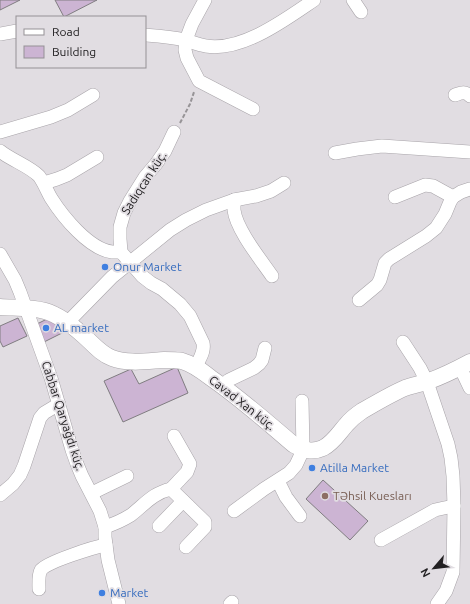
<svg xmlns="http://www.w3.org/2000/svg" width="470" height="604" viewBox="0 0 470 604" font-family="Ubuntu,sans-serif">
<rect width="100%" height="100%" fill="#e1dde2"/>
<g fill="#ccb4d3" stroke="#807d81">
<polygon points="0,0 20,0 0,10"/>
<polygon points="55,0 97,0 64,17"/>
<polygon points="18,318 27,336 3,347 0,341 0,326"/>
<polygon points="49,318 66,331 44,342 37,324"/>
<polygon points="177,367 188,393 123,422 104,381 131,369 139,384"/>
<polygon points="323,480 368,521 350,540 306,499"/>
</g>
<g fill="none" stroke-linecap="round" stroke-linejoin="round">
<defs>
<g id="minor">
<polyline points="205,0 192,24 186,40 185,50 187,58 199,81 253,109"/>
<polyline points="353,0 361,12"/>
<polyline points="0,34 17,31"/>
<path d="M145,35C158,36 172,37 185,40C192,42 198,45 206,46C242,52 286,19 314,0"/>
<path d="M455,95C461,93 465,91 470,96"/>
<polyline points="0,132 51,117 68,110 93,95"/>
<path d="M174,132L165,151L156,164L145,177L130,201L124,213L120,227V239L121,252L142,276L151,283L162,289L180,304L190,316L203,343C205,352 199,359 196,367"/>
<path d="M0,151C11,160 29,166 39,176C44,183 47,191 51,198C63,217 89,249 112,252C115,252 118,252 121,252"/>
<polyline points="335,153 357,149 382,146 470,152"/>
<polyline points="44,183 57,179 67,175 97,157"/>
<polyline points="395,197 425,185 433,186 453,197"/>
<path d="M234,200C234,203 234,207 234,210C236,229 261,260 272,276"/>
<polyline points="0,254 15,280 20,292 51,378 72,450 77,464 82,476 100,511 105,527 105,537 108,560 119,604"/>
<polyline points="359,300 377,285 380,280 385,263 389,259 426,236 436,228 445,214 450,202 453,197 461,192 470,189"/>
<polyline points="67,323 112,277 170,230 186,220 206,210 234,200 256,196 271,191 284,183"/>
<polyline points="403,342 420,368 427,382 448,444 451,458 453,476 454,506 453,572 446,591 437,604"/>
<polyline points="460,367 470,388"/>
<polyline points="222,386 229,380 254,368 259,364 262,360 265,348"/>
<polyline points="278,481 286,497 300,516"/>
<polyline points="171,489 187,472 190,464 174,436"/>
<polyline points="92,493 127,476"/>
<polyline points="0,495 13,484 20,475 24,466 40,418 44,413 59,404"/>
<polyline points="234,511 264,489 289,473 296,465 303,450 302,401"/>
<polyline points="159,526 183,501"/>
<path d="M105,527C114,524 123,520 131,515C145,504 153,493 171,489L205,522V527L186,547"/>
<polyline points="381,540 435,510 444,508 454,506"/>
<path d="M39,589C39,583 38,575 41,570C47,562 94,547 106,545"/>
<polyline points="230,604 232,602"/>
</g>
<path id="tertiary" d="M0,307C15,308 31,307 45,311C59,315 73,326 84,336C93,344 101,354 112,358C128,364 147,361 164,360C170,360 176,360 182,361C193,364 202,371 211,378C240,398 267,422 294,445C304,450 312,453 323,448C333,443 339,433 346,425C351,419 356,415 362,411C376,403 391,394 405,388C413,385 421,384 429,381C443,376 457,369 470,362"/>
</defs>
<use href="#minor" stroke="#a8a4a9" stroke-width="14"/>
<use href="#tertiary" stroke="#a8a4a9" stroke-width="17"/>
<polyline stroke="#979497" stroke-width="2" stroke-dasharray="4 2" stroke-linecap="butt" points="180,123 190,104 194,92"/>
<use href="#minor" stroke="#fff" stroke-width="13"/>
<use href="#tertiary" stroke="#fff" stroke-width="16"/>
</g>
<g fill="#3f7fe0" stroke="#e1dde2" stroke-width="1.5">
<circle cx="105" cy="267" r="4"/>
<circle cx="46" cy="328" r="4"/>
<circle cx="312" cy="468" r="4"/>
<circle cx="102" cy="593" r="4"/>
</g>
<circle fill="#8d6e63" stroke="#e1dde2" stroke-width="1.5" cx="325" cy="496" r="4"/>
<g text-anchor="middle" stroke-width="3.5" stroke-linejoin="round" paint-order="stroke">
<g font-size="12" fill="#222022" stroke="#e1dde2">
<text transform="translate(144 183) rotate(-57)" y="4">Sadıqcan küç.</text>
<text transform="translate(242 403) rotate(38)" y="4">Cavad Xan küç.</text>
<text transform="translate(63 416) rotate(72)" y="4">Cabbar Qaryağdı küç.</text>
</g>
<g font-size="12" fill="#366cbe" stroke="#e1dde2" text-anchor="start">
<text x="113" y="271">Onur Market</text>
<text x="54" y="332">AL market</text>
<text x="320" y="472">Atilla Market</text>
<text x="110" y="597">Market</text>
</g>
<g font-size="12" fill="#785e54" stroke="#e1dde2" text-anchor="start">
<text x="333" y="500">Təhsil Kuesları</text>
</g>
</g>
<rect x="16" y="16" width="130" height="52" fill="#e1dde2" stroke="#959195"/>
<rect x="24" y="29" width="20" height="6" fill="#ffffff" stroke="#959195"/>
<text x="52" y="36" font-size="12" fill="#222022">Road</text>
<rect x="24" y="46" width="20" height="12" fill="#ccb4d3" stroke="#959195"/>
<text x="52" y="56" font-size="12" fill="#222022">Building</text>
<g transform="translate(434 568) rotate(242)" stroke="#e1dde2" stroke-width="3" paint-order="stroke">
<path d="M0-3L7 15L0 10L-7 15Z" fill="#222022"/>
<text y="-6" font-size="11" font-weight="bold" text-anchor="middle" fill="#222022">N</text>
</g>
</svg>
